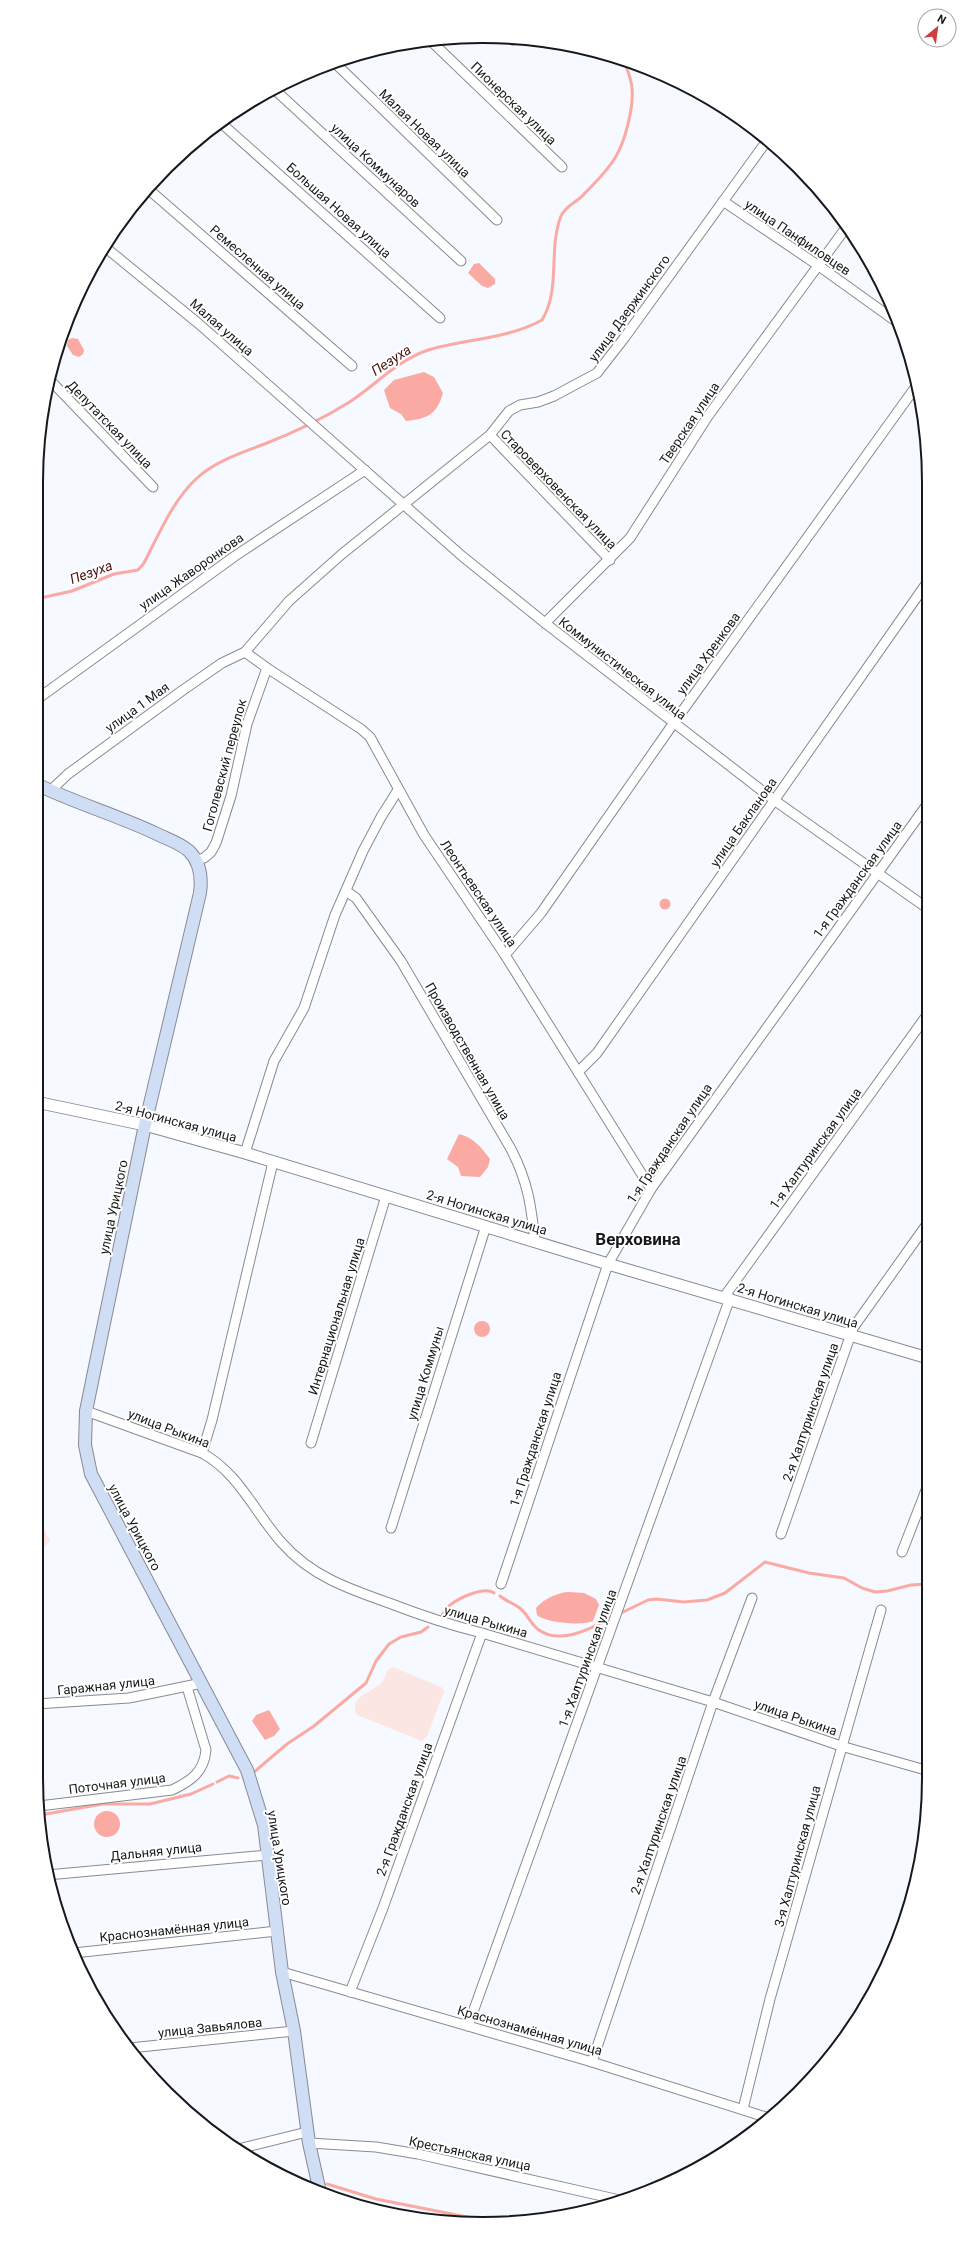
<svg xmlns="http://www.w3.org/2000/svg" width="965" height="2260" viewBox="0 0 965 2260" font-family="Roboto,sans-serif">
<rect width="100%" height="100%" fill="#f6f9ff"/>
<g fill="#fbe6e3">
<polygon points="36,1514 50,1541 36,1556"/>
<path d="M393,1667L443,1688L444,1692L427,1736L422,1741L357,1715C348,1694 374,1693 382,1682C387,1676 384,1670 393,1667Z"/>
</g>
<g fill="#fbaaa3">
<polygon points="479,263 495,279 495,284 488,288 482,286 468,273 474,264"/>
<polygon points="72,338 78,339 84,350 83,354 79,357 73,355 67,346 68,340"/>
<path d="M424,372L434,377L443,393C437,414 428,419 406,421L401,414L390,408L384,390L394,380Z"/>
<circle cx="665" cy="904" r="5.5"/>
<path d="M459,1134C473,1137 482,1148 490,1159L488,1167L480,1177L461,1176L458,1167L447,1159Z"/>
<circle cx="482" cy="1329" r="8"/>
<path d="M568,1592L584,1593L596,1599L599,1605L593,1621C583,1626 546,1623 537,1615L536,1608C544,1599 556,1593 568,1592Z"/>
<polygon points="269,1710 280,1729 274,1736 265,1740 252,1721 256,1715"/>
<circle cx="107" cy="1824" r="13"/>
</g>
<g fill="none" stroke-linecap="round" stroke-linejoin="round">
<g stroke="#fbaaa3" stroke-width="3">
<path d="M36,599L72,591L114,574L138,570L144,563C159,534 173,500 197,478C217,460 242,453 267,443C295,432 322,419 348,403C376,385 396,361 428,350C465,339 508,339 542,320C561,289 548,249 561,216C566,205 578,202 585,193C596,182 607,171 615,158C625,142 634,107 632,88C631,77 627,69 623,59"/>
<path d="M500,1596C507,1602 514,1603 521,1609C528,1615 531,1625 539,1630C560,1645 590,1629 609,1619"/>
<polyline points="621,1613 648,1600 656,1599 684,1602 707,1600 725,1593 765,1562 809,1573 844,1578 862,1588 875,1592 887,1591 911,1585 928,1584"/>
<path d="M442,1615C444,1612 447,1608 450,1605C459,1598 484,1586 494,1593"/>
<polyline points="254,1772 287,1744 314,1726 366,1683 376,1661 389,1644 401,1637 421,1632 428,1627"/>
<polyline points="217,1782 229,1776 238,1778"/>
<polyline points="40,1815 103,1804 150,1804 191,1794 213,1784"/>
<polyline points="327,2184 376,2199 472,2218 487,2224"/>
</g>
<defs>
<g id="minor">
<polyline points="513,40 515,39"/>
<polyline points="431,41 562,167"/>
<polyline points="335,63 497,220"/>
<polyline points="274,89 461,261"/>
<polyline points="220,122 440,318"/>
<polyline points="147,188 352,366"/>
<polyline points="723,201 819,266 897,322"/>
<polyline points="105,247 199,324 462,556 545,623 774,800 927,908"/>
<polyline points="49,379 153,487"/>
<polyline points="490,435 610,560"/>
<polyline points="545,623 630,538 708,416 845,229"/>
<polyline points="245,652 267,668 361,729 370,737 424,835 505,955 651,1189"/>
<polyline points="36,700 235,556 365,470"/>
<polyline points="50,791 68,774 183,690 222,663 245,652 289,601 342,554 490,435 509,411 520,405 538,402 554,396 597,373 625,337 766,142"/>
<polyline points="196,860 204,858 211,852 216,843 231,796 247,724 267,668"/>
<path d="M346,891L356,898L401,961L511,1149C528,1182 531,1205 535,1241"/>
<polyline points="505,955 541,913 673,724 917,385"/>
<polyline points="578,1072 597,1053 926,584"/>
<polyline points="245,1153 274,1061 304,1008 335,915 363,851 381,817 398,790"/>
<polyline points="724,1297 927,1015"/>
<path d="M86,1411L202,1453C239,1473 255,1513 282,1543C311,1576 349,1589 389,1603C420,1615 450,1625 482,1633L713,1702L841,1746L929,1771"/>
<polyline points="311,1443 386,1196"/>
<polyline points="202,1453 212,1420 273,1162"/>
<polyline points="391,1528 486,1226"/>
<polyline points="781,1534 853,1328 927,1224"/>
<polyline points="902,1552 928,1485"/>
<polyline points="501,1584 608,1264 651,1189 926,806"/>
<polyline points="36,1704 129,1698 202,1683"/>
<path d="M39,1806L172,1790C191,1781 204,1772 206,1750L187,1687"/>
<polyline points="920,1866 920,1864"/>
<polyline points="47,1875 268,1855"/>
<polyline points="74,1953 277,1931"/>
<polyline points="282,1972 592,2062 769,2118"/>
<polyline points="350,1992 383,1908 482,1633"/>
<polyline points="468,2026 730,1298"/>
<polyline points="130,2048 294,2031"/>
<polyline points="592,2062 713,1702 752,1598"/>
<polyline points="743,2109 770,1999 881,1610"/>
<polyline points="309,2143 376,2147 418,2154 624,2201"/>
<polyline points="238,2149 307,2132"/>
</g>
<polyline id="tertiary" points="36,1102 145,1125 245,1153 608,1264 928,1358"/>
<path id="secondary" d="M36,784C75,803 117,815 157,834C167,839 180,843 189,851C201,863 202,878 200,893L145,1125L96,1362L86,1411L85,1445L91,1474L247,1770L264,1825L282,1972L294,2031L309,2143L320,2192"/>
</defs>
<use href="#minor" stroke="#888b91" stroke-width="11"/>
<use href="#tertiary" stroke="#888b91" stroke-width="13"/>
<use href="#secondary" stroke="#888b91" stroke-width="14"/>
<use href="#minor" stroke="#fff" stroke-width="9"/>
<use href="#tertiary" stroke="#fff" stroke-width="11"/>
<use href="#secondary" stroke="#cfddf5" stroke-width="12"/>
</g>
<g text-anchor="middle" stroke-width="4" stroke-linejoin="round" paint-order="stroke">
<g font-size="13" fill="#16181a" stroke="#fff">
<text transform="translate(514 103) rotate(44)" y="5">Пионерская улица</text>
<text transform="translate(425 133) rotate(44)" y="5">Малая Новая улица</text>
<text transform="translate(376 165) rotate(43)" y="5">улица Коммунаров</text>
<text transform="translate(339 210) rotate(42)" y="5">Большая Новая улица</text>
<text transform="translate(798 237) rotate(34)" y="5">улица Панфиловцев</text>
<text transform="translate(258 267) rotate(41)" y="5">Ремесленная улица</text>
<text transform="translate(629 308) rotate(-54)" y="5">улица Дзержинского</text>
<text transform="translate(222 327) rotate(41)" y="5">Малая улица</text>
<text transform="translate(689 423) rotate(-56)" y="5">Тверская улица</text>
<text transform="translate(110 424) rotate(46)" y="5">Депутатская улица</text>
<text transform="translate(559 489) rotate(46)" y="5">Староверховенская улица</text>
<text transform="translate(191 571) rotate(-35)" y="5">улица Жаворонкова</text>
<text transform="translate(708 653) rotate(-54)" y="5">улица Хренкова</text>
<text transform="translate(623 668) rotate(38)" y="5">Коммунистическая улица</text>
<text transform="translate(137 707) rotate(-36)" y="5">улица 1 Мая</text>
<text transform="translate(224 765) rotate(-75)" y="5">Гоголевский переулок</text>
<text transform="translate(743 822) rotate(-55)" y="5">улица Бакланова</text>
<text transform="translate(857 879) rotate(-54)" y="5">1-я Гражданская улица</text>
<text transform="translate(479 893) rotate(56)" y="5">Леонтьевская улица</text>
<text transform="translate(468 1051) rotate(60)" y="5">Производственная улица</text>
<text transform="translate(176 1121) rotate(15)" y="5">2-я Ногинская улица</text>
<text transform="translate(669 1143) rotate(-56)" y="5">1-я Гражданская улица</text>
<text transform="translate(815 1148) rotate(-54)" y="5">1-я Халтуринская улица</text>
<text transform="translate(113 1207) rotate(-78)" y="5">улица Урицкого</text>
<text transform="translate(487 1212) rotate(17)" y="5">2-я Ногинская улица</text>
<text transform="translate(798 1305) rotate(17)" y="5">2-я Ногинская улица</text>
<text transform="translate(336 1316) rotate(-73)" y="5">Интернациональная улица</text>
<text transform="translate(425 1373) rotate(-73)" y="5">улица Коммуны</text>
<text transform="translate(810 1412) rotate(-71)" y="5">2-я Халтуринская улица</text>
<text transform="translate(169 1428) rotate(21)" y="5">улица Рыкина</text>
<text transform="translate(535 1439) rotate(-72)" y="5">1-я Гражданская улица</text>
<text transform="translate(135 1527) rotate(62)" y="5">улица Урицкого</text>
<text transform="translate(486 1621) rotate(16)" y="5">улица Рыкина</text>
<text transform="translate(587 1658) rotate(-70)" y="5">1-я Халтуринская улица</text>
<text transform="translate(106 1685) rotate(-6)" y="5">Гаражная улица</text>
<text transform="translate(796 1717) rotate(19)" y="5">улица Рыкина</text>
<text transform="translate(117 1783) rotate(-7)" y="5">Поточная улица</text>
<text transform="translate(404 1809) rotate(-70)" y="5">2-я Гражданская улица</text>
<text transform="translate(658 1825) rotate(-71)" y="5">2-я Халтуринская улица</text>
<text transform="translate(156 1851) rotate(-6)" y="5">Дальняя улица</text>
<text transform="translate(797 1856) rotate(-75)" y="5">3-я Халтуринская улица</text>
<text transform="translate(280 1858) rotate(81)" y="5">улица Урицкого</text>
<text transform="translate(174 1929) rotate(-6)" y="5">Краснознамённая улица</text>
<text transform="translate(210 2027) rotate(-6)" y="5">улица Завьялова</text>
<text transform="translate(530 2030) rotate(16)" y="5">Краснознамённая улица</text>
<text transform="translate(470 2153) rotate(12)" y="5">Крестьянская улица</text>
</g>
<g font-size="14" font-style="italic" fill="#4e1112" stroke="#fff">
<text transform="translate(391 360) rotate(-33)" y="5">Пезуха</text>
<text transform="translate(91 572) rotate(-20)" y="5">Пезуха</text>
</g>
<g font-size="17" font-weight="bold" fill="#16181a" stroke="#fff">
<text x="638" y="1245">Верховина</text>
</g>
</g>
<path d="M0 0H965V2260H0ZM482 43H483A439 439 0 0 1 922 482V1778A439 439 0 0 1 483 2217H482A439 439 0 0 1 43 1778V482A439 439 0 0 1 482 43Z" fill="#fff" fill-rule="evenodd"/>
<path fill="none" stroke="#16181a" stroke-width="2" d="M482 43H483A439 439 0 0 1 922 482V1778A439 439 0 0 1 483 2217H482A439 439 0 0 1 43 1778V482A439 439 0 0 1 482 43Z"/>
<g transform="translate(937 28) rotate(29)"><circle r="19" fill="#ffffff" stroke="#a2a3a3"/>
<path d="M0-3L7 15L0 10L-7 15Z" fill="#ce3f40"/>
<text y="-6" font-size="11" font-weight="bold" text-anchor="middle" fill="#16181a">N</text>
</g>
</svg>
